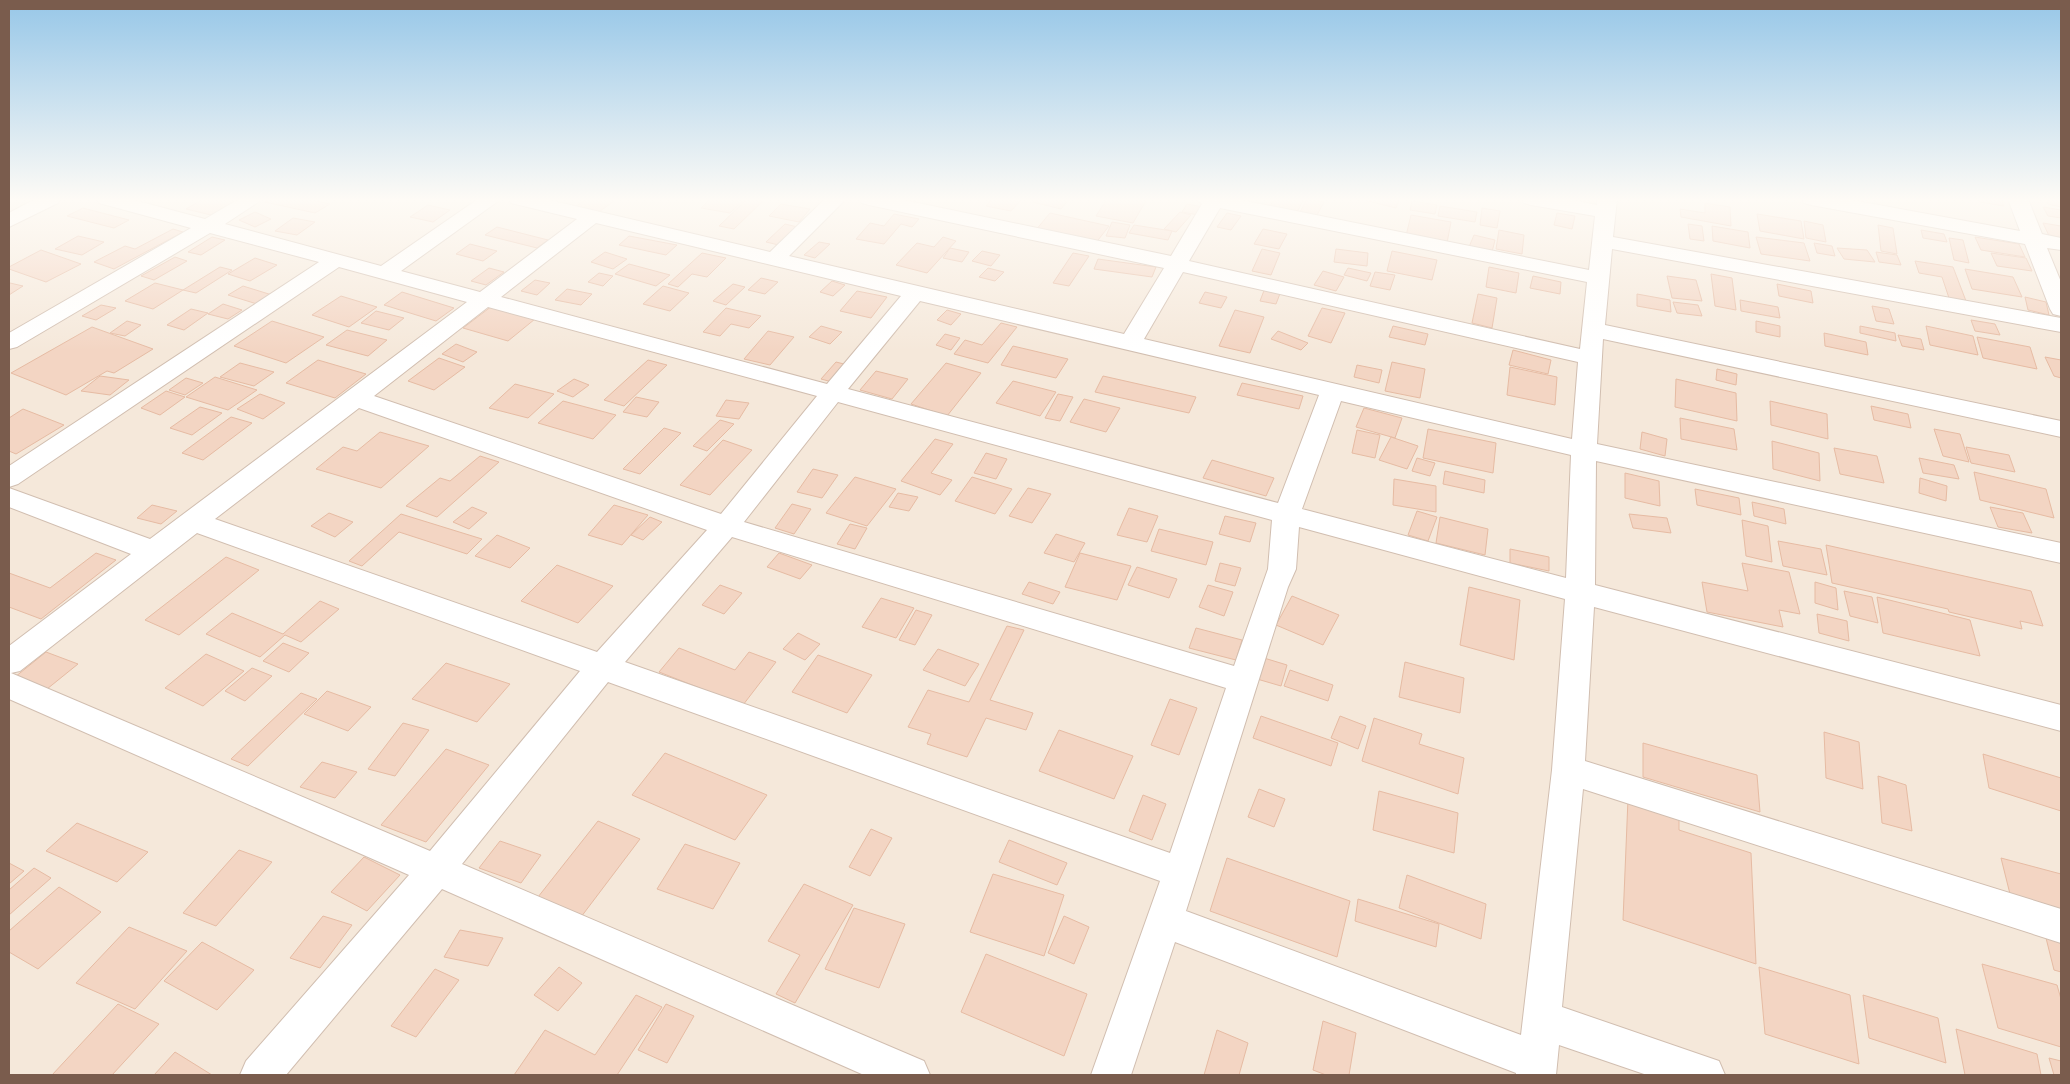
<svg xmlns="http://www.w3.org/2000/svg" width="2070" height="1084" viewBox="0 0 2070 1084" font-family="'Nunito Sans',sans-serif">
<rect width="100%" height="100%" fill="#fdf6ec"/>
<rect fill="#f5e8da" x="9" y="199" width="2052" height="876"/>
<g fill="#f3d5c3" stroke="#e6bba3">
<polygon points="203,199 238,199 211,215 186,209"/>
<polygon points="270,199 308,199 330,204 315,213 265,202"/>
<polygon points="586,199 610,199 614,201 596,214 574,208"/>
<polygon points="710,199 745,199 730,213 701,208"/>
<polygon points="747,199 765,199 734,229 719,226"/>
<polygon points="992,199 1022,199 1011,211 986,206"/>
<polygon points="1036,199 1069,199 1061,209 1033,202"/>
<polygon points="1107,199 1147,199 1133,223 1096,216"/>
<polygon points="1274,199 1298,199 1303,201 1297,212 1270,206"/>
<polygon points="1307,199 1324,202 1316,217 1299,214"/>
<polygon points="1360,199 1396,199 1399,200 1396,208"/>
<polygon points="1574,199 1597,200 1595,209 1573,205"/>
<polygon points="1978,199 2001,199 2004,206 1980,202"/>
<polygon points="2046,199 2061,199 2061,207 2048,204"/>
<polygon points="1412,201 1437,205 1435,214 1410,210"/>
<polygon points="1705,203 1730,207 1731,226 1681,217 1680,209 1705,213"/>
<polygon points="781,204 810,209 799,222 769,216"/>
<polygon points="1187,204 1203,207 1198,215 1182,212"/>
<polygon points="428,205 450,210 433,222 410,217"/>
<polygon points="1440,206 1477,212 1475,222 1438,216"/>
<polygon points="2043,207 2061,210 2061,218 2048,216"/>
<polygon points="83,208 129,220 114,228 67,216"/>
<polygon points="1482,208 1500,211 1497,228 1480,225"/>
<polygon points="255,212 271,219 255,227 239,220"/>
<polygon points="1180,212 1191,215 1176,232 1164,229"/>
<polygon points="1050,213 1109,226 1095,244 1035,231"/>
<polygon points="1227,213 1241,216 1231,230 1217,227"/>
<polygon points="1557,213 1575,216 1572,229 1554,225"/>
<polygon points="894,214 919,219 912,227 901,224 884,244 856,239 870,223 884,226"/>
<polygon points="1757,214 1801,221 1804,239 1760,231"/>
<polygon points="1411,215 1451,222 1447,243 1406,236"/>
<polygon points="293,218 315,222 297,235 275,231"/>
<polygon points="1804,221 1823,225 1826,242 1806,238"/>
<polygon points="1112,222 1130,225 1125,238 1106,236"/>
<polygon points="2043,223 2061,226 2061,240 2050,238"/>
<polygon points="785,224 802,228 783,246 766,242"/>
<polygon points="1688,224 1702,226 1704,241 1690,239"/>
<polygon points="1134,225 1172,231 1168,240 1129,233"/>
<polygon points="1878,225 1893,228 1897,254 1881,251"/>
<polygon points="1712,226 1748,232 1750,248 1713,241"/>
<polygon points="497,227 548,240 537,248 485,235"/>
<polygon points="173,229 183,232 114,269 94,262 125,246 135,249"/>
<polygon points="1263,229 1287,234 1279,249 1254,244"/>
<polygon points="1499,230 1524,235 1522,254 1496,249"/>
<polygon points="1921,230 1944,234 1947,242 1923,238"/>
<polygon points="1474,235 1495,240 1492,252 1469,247"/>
<polygon points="78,236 104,242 82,255 55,249"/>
<polygon points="629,236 677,245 666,255 619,245"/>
<polygon points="212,237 225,240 201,255 188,252"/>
<polygon points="943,237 956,241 927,273 896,265 917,243 934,247"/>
<polygon points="1756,237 1804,243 1810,261 1761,254"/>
<polygon points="1975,237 2019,244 2025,257 1981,250"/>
<polygon points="1949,238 1963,240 1969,263 1954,260"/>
<polygon points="819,242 830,244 815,258 804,255"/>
<polygon points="1814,243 1832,246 1835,256 1817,253"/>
<polygon points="470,244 497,251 483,261 456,254"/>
<polygon points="950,248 969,252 962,262 943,258"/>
<polygon points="1837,248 1867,250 1875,262 1844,259"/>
<polygon points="1262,249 1280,253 1271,275 1252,271"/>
<polygon points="1336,249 1368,253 1367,266 1334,262"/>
<polygon points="41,250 81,264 46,282 9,269 9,267"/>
<polygon points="982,251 1000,255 991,266 972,261"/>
<polygon points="1392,251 1437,260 1432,280 1387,271"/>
<polygon points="605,252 627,259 613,269 591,262"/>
<polygon points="1876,252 1897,255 1901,265 1879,262"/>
<polygon points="702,253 726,258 707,277 692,274 678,287 668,284"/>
<polygon points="1073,253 1089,256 1069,286 1053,283"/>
<polygon points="1991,253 2026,258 2032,271 1997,266"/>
<polygon points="175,257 187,261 154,280 141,276"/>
<polygon points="255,258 277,265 250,281 228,274"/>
<polygon points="1098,259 1156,267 1152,277 1094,269"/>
<polygon points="1915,261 1953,267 1966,301 1949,298 1942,277 1919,273"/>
<polygon points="629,264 670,275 656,286 615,274"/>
<polygon points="220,267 232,270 196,293 183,290"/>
<polygon points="1489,267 1519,273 1516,293 1486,287"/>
<polygon points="489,268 504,272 486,285 471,281"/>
<polygon points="988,268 1004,272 995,281 979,277"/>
<polygon points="1348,268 1371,273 1367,281 1344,275"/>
<polygon points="1965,269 2013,277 2022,297 1972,289"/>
<polygon points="1323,271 1344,277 1336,291 1314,285"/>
<polygon points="1375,272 1395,275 1390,290 1370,286"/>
<polygon points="599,273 613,276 603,286 588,282"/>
<polygon points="1711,274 1732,278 1736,310 1715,306"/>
<polygon points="1533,276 1561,282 1560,294 1530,288"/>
<polygon points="1667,276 1696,280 1702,301 1672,298"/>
<polygon points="761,278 778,282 765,294 748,290"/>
<polygon points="535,280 550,283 537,295 521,291"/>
<polygon points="832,281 845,285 833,296 820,292"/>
<polygon points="9,283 10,283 23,286 9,295"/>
<polygon points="155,283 183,290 153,309 125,301"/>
<polygon points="733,284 745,287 726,305 713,301"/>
<polygon points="1777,284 1811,291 1813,303 1779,296"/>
<polygon points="243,286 272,295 257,304 228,295"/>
<polygon points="663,286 689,293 670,311 643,304"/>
<polygon points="1265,288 1281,291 1276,304 1260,301"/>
<polygon points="567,289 592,294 581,305 555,300"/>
<polygon points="857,291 887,297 871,318 840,311"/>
<polygon points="402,292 454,308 436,321 384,305"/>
<polygon points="1205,292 1227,297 1221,308 1199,303"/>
<polygon points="1478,294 1497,298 1492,328 1472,323"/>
<polygon points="1637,294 1670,300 1671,312 1637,306"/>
<polygon points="341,296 377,307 349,327 312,315"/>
<polygon points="2025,297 2046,302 2049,315 2028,310"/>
<polygon points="1740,300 1778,307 1780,318 1741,311"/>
<polygon points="1673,302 1698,305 1702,316 1677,313"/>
<polygon points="223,304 242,310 228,319 208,314"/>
<polygon points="101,305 116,308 96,320 82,316"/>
<polygon points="492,306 535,319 508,341 463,328"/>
<polygon points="1872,306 1889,309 1894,324 1876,321"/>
<polygon points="726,308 761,316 749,328 731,324 720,336 703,332"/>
<polygon points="1322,308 1345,313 1331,343 1308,336"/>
<polygon points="191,309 208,313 184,330 167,325"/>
<polygon points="947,310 961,314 951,325 937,320"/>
<polygon points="1235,310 1264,317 1250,353 1219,346"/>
<polygon points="376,311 404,318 389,330 361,323"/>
<polygon points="1971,320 1995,324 2000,335 1975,331"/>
<polygon points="127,321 141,325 125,336 110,333"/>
<polygon points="272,321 324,337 286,363 234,346"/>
<polygon points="1756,321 1780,326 1780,337 1756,332"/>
<polygon points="1001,323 1017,327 988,363 954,354 965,340 982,345"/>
<polygon points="821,326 842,332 830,344 809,337"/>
<polygon points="1393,326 1428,334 1425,345 1389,337"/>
<polygon points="1860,326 1895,333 1896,341 1860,333"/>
<polygon points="1926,326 1973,336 1978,355 1930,345"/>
<polygon points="92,327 153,349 114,373 107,371 66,395 11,373"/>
<polygon points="347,330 387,340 368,356 326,345"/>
<polygon points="768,331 794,337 770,365 744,359"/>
<polygon points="1278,331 1308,343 1301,350 1271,339"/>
<polygon points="1824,333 1866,342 1868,355 1825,346"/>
<polygon points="945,334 960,338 951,350 936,345"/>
<polygon points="1898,335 1921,339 1924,350 1902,346"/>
<polygon points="1977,337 2030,347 2037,369 1983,358"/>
<polygon points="456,344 477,352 463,362 442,354"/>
<polygon points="1013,346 1068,359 1056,378 1001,365"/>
<polygon points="1513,350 1551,360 1548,374 1509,365"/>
<polygon points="2045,357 2061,360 2061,378 2054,376"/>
<polygon points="439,358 465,367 434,390 408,381"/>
<polygon points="318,360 366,374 335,398 286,383"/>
<polygon points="648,360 667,365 624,406 604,400"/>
<polygon points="836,362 852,366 836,383 821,379"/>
<polygon points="1392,362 1425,369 1420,398 1385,391"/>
<polygon points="240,363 274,372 254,386 220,377"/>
<polygon points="946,363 981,373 947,416 911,404"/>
<polygon points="1357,365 1382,370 1379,383 1354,377"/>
<polygon points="1510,367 1557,377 1555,405 1507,395"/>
<polygon points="1717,369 1737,374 1736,385 1716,380"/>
<polygon points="876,371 908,379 892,399 860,390"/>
<polygon points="100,376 129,380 110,395 81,391"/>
<polygon points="1103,376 1196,397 1189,413 1095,392"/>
<polygon points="215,377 257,390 228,410 186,397"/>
<polygon points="186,378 203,383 185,395 169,390"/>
<polygon points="574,379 589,385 573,397 557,391"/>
<polygon points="1676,379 1736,393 1737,421 1675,407"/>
<polygon points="1013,381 1056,392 1040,416 996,403"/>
<polygon points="1242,383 1303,396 1299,409 1237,395"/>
<polygon points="515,384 554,394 528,418 489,408"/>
<polygon points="166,391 185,397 160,415 141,408"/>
<polygon points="260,394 285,403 263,419 237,409"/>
<polygon points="1058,394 1073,397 1060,421 1045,418"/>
<polygon points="636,397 659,402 647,417 623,412"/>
<polygon points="1084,399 1120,408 1106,432 1070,422"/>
<polygon points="726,400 749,403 739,419 716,416"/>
<polygon points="563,401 616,415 593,439 538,423"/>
<polygon points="1770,401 1827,414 1828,439 1771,425"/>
<polygon points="1871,406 1908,414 1911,428 1874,420"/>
<polygon points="200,407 222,413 192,435 170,428"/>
<polygon points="1364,408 1402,418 1395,438 1356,427"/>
<polygon points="23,409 64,425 16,454 9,451 9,418"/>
<polygon points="231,417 252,423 203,460 182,453"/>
<polygon points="1680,418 1734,429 1737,450 1681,439"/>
<polygon points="720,420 734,424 707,451 693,446"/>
<polygon points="664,428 681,433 640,474 623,469"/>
<polygon points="1428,429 1496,443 1493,473 1423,458"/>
<polygon points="1934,429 1960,434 1969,462 1943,456"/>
<polygon points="1357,430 1380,435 1375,458 1352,453"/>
<polygon points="380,432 429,446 381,488 316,469 343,447 357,451"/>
<polygon points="1642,432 1667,439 1665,456 1640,449"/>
<polygon points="1391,437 1418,446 1407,469 1379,460"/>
<polygon points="935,439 953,444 931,473 952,480 940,495 901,481"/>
<polygon points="723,440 752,450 710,495 680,485"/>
<polygon points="1772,441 1819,453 1820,481 1773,469"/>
<polygon points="1966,447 2009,455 2015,472 1971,463"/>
<polygon points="1834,448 1877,456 1884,483 1840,474"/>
<polygon points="986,453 1007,459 996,479 974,473"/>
<polygon points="480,456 499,462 437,517 406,506 440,478 450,481"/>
<polygon points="1417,458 1435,463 1430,476 1412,471"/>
<polygon points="1919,458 1954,465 1959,479 1923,473"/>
<polygon points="1212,460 1274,478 1266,496 1203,478"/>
<polygon points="813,469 838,475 822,498 797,492"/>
<polygon points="1445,471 1485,480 1484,493 1443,484"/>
<polygon points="1974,472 2046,489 2054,518 1980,500"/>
<polygon points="1625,473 1659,481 1660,506 1625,498"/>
<polygon points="855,477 896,489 867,526 826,513"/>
<polygon points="972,477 1012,489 995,514 955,501"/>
<polygon points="1920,478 1947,486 1946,501 1919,493"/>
<polygon points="1394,479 1436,486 1436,512 1393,505"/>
<polygon points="1028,488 1051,494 1032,523 1009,516"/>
<polygon points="1695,489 1739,498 1741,515 1697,505"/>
<polygon points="898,493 918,497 909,511 889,507"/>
<polygon points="1752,502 1784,509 1786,524 1754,516"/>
<polygon points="792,504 811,509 794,534 775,528"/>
<polygon points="152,505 177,511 161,524 137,518"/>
<polygon points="614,505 648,515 622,545 588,535"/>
<polygon points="472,507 487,513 469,529 453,522"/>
<polygon points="1990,507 2023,513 2032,533 1998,527"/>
<polygon points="1129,508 1158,516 1147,542 1117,535"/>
<polygon points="1417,511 1437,517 1428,541 1408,535"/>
<polygon points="329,513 353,522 335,537 311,526"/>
<polygon points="401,514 482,539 467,554 399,532 362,566 349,561"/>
<polygon points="1629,514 1667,518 1671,533 1633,528"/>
<polygon points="1225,516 1256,523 1250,542 1219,534"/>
<polygon points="650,517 662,522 643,540 631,535"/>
<polygon points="1440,517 1488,529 1485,555 1436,543"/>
<polygon points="1742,520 1768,526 1772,562 1746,556"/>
<polygon points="850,524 867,528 855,549 837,544"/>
<polygon points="1159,529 1213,542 1206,565 1151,551"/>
<polygon points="1056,534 1085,543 1074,562 1044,553"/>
<polygon points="497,535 530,548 510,568 475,556"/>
<polygon points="1778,541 1821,549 1827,575 1783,566"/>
<polygon points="1826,545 2031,591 2043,626 2020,621 2022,629 1949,612 1948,609 1832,583"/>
<polygon points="1510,549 1549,557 1549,571 1510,563"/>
<polygon points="96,553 116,560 41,619 9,607 9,573 50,588"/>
<polygon points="779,553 812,565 800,579 767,567"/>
<polygon points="1080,553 1131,566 1117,600 1065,587"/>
<polygon points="226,557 259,570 179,635 145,620"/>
<polygon points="1220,563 1241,568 1235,586 1215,581"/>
<polygon points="1742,563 1789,572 1800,614 1779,610 1783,627 1707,612 1702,582 1748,591"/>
<polygon points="557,565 613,586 578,623 521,601"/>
<polygon points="1137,567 1177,579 1169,598 1128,585"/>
<polygon points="1029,582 1060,592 1053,604 1022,594"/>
<polygon points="1815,582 1836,588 1838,610 1815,603"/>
<polygon points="720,585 742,593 724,614 702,605"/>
<polygon points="1208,585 1233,592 1224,616 1199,607"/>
<polygon points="1469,587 1520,600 1514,660 1460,645"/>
<polygon points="1844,591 1872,597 1878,623 1850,616"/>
<polygon points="1292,596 1339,615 1323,645 1276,625"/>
<polygon points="1877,597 1970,620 1980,656 1883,633"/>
<polygon points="881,598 914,608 896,638 862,627"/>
<polygon points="320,601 339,609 301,642 285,635 260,657 206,634 232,613 283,634"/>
<polygon points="916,610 932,615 915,645 899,640"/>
<polygon points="1817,614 1847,621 1849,641 1819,633"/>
<polygon points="1007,626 1024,630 990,700 1033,713 1026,730 986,718 967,757 927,744 931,734 908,727 928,690 969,702"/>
<polygon points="1196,628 1242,640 1236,660 1189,648"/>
<polygon points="798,633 820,644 805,660 783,649"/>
<polygon points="283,643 309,653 289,672 263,661"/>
<polygon points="679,648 735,670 749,652 776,662 743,705 659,672"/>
<polygon points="938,649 979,664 965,686 923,670"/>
<polygon points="46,652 78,664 47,689 15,677"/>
<polygon points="206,654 244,671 203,706 165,688"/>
<polygon points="818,655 872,675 847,713 792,692"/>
<polygon points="1264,658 1287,665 1281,686 1257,679"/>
<polygon points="1405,662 1464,678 1460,713 1399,697"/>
<polygon points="446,663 510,684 477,722 412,699"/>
<polygon points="252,668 272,676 245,701 225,691"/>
<polygon points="1290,670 1333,685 1328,701 1284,686"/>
<polygon points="327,691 371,707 348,731 304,714"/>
<polygon points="301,693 317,699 248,766 231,759"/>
<polygon points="1170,699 1197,708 1179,755 1151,745"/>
<polygon points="1261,716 1338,743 1331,766 1253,738"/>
<polygon points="1340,716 1366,726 1358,749 1331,738"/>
<polygon points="1374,718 1422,734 1419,744 1464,758 1458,794 1362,761"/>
<polygon points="403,723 429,730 395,776 368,769"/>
<polygon points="1059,730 1133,756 1114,799 1039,771"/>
<polygon points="1824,732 1859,742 1863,789 1826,778"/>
<polygon points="1643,743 1757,775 1760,812 1643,777"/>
<polygon points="446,749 489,765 426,842 381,825"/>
<polygon points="665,753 767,795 735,840 632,795"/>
<polygon points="1983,754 2061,778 2061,811 1989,788"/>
<polygon points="322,762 357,772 335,798 300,787"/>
<polygon points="1878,776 1906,785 1912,831 1882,823"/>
<polygon points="1259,789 1285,799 1274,827 1248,817"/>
<polygon points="1379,791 1458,813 1454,853 1373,830"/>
<polygon points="1143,795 1166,804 1152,840 1129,831"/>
<polygon points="1628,799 1679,815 1679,830 1751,853 1756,964 1623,920"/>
<polygon points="598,821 640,839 581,917 538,897"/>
<polygon points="77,823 148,852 117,882 46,851"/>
<polygon points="871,829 892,838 870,876 849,867"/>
<polygon points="1009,840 1067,863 1057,885 999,862"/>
<polygon points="500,841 541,855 521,883 479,868"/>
<polygon points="685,844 740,863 713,909 657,889"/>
<polygon points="239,850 272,862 216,926 183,913"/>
<polygon points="364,857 400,875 367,911 331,892"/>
<polygon points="1227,858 1350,901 1337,957 1210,911"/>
<polygon points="2001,858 2061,874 2061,912 2011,898"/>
<polygon points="9,863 24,871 9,884"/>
<polygon points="34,868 51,878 9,915 9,890"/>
<polygon points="993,874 1064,895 1044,956 970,932"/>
<polygon points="1407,875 1486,904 1481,939 1399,908"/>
<polygon points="804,884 853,905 795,1003 776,994 800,955 768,941"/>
<polygon points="59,887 101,912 38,969 9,952 9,931"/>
<polygon points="1358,899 1439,924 1436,947 1355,921"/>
<polygon points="854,908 905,924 879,988 825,969"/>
<polygon points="323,916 352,925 320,968 290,958"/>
<polygon points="1064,916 1089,927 1074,964 1048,953"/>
<polygon points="129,927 187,951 135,1009 76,983"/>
<polygon points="460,930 503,938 488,966 444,957"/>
<polygon points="2046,938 2061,943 2061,972 2054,970"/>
<polygon points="202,942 254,970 217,1010 164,981"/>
<polygon points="986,954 1087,994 1064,1056 961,1012"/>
<polygon points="1982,964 2057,985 2061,999 2061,1047 1998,1028"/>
<polygon points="559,967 582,983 558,1011 534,995"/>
<polygon points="1759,967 1850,995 1859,1064 1765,1034"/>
<polygon points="435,969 459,980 416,1037 391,1026"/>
<polygon points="636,995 662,1007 617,1075 514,1075 545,1030 595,1055"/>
<polygon points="1863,995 1938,1018 1946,1063 1869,1038"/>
<polygon points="118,1004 159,1024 112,1075 52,1075"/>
<polygon points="666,1004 694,1016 667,1063 638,1050"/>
<polygon points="1323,1021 1356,1033 1349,1075 1326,1075 1313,1070"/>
<polygon points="1956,1029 2037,1054 2041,1075 1965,1075"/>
<polygon points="1217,1030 1248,1043 1239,1075 1204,1075"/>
<polygon points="175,1052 212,1075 154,1075"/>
<polygon points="2049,1058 2061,1061 2061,1075 2054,1075"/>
</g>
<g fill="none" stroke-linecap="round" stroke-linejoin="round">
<defs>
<g id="street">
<polygon points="35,199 60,199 58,203 9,227 9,213"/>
<path d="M97,199H130L205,219L239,199H263L225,224L381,266L478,199H501L401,271L480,292L577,219L511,203L509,199H545L770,252L825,199H846L789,256L1124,334L1164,268L869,205L862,203L860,199H899L1171,256L1202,204L1196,199H1236L1589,270L1595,216L1531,205L1524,203L1522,199H1567L1597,205V199H1617L1613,237L2061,318V332L1612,249L1605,325L2061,421V437L1603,339L1597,444L2061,543V563L1596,461L1595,585L2061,705V731L1594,607L1585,761L2061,909V943L1583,789L1562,1007L1719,1061L1725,1075H1647L1559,1045L1556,1075H1516V1073L1175,942L1131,1075H1091L1160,881L608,682L462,864L924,1061L930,1075H864L442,889L286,1075H240L246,1061L409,875L9,699V646L131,554L9,507V488L150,539L467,302L339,267L18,484L9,487V466L319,262L210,233L17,347L9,349V333L191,228L99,203ZM1220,208L1587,282L1580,349L1189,261ZM596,223L901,296L827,384L501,297ZM1183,272L1578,362L1572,439L1144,339ZM920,301L1319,395L1278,503L848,389ZM488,307L817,396L721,514L374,396ZM1341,401L1571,455L1566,578L1302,509ZM838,402L1272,520L1268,569L1234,666L744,522ZM359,408L707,530L597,652L215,519ZM1299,527L1565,599L1552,770L1521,1035L1186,911L1288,587L1296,569ZM197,533L580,671L430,851L11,673L20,671ZM732,537L1226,688L1170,853L625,662Z"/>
<polygon points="1802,199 1846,199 2020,231 2008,199 2028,199 2042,234 2061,238 2061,250 2047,248 2061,282 2061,316 2053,314 2050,309 2025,244 1811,205 1804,203"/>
</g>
</defs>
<use href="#street" stroke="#d1beb0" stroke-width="2"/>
<use href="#street" fill="#fff" fill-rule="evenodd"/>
</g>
<linearGradient id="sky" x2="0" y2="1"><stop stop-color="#97c7e8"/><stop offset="0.57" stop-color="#fefbf6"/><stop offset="1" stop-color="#fefbf6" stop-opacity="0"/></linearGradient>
<rect width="2070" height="351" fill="url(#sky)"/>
<rect width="2070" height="1084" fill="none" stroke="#7a5c4d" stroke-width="20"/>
</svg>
